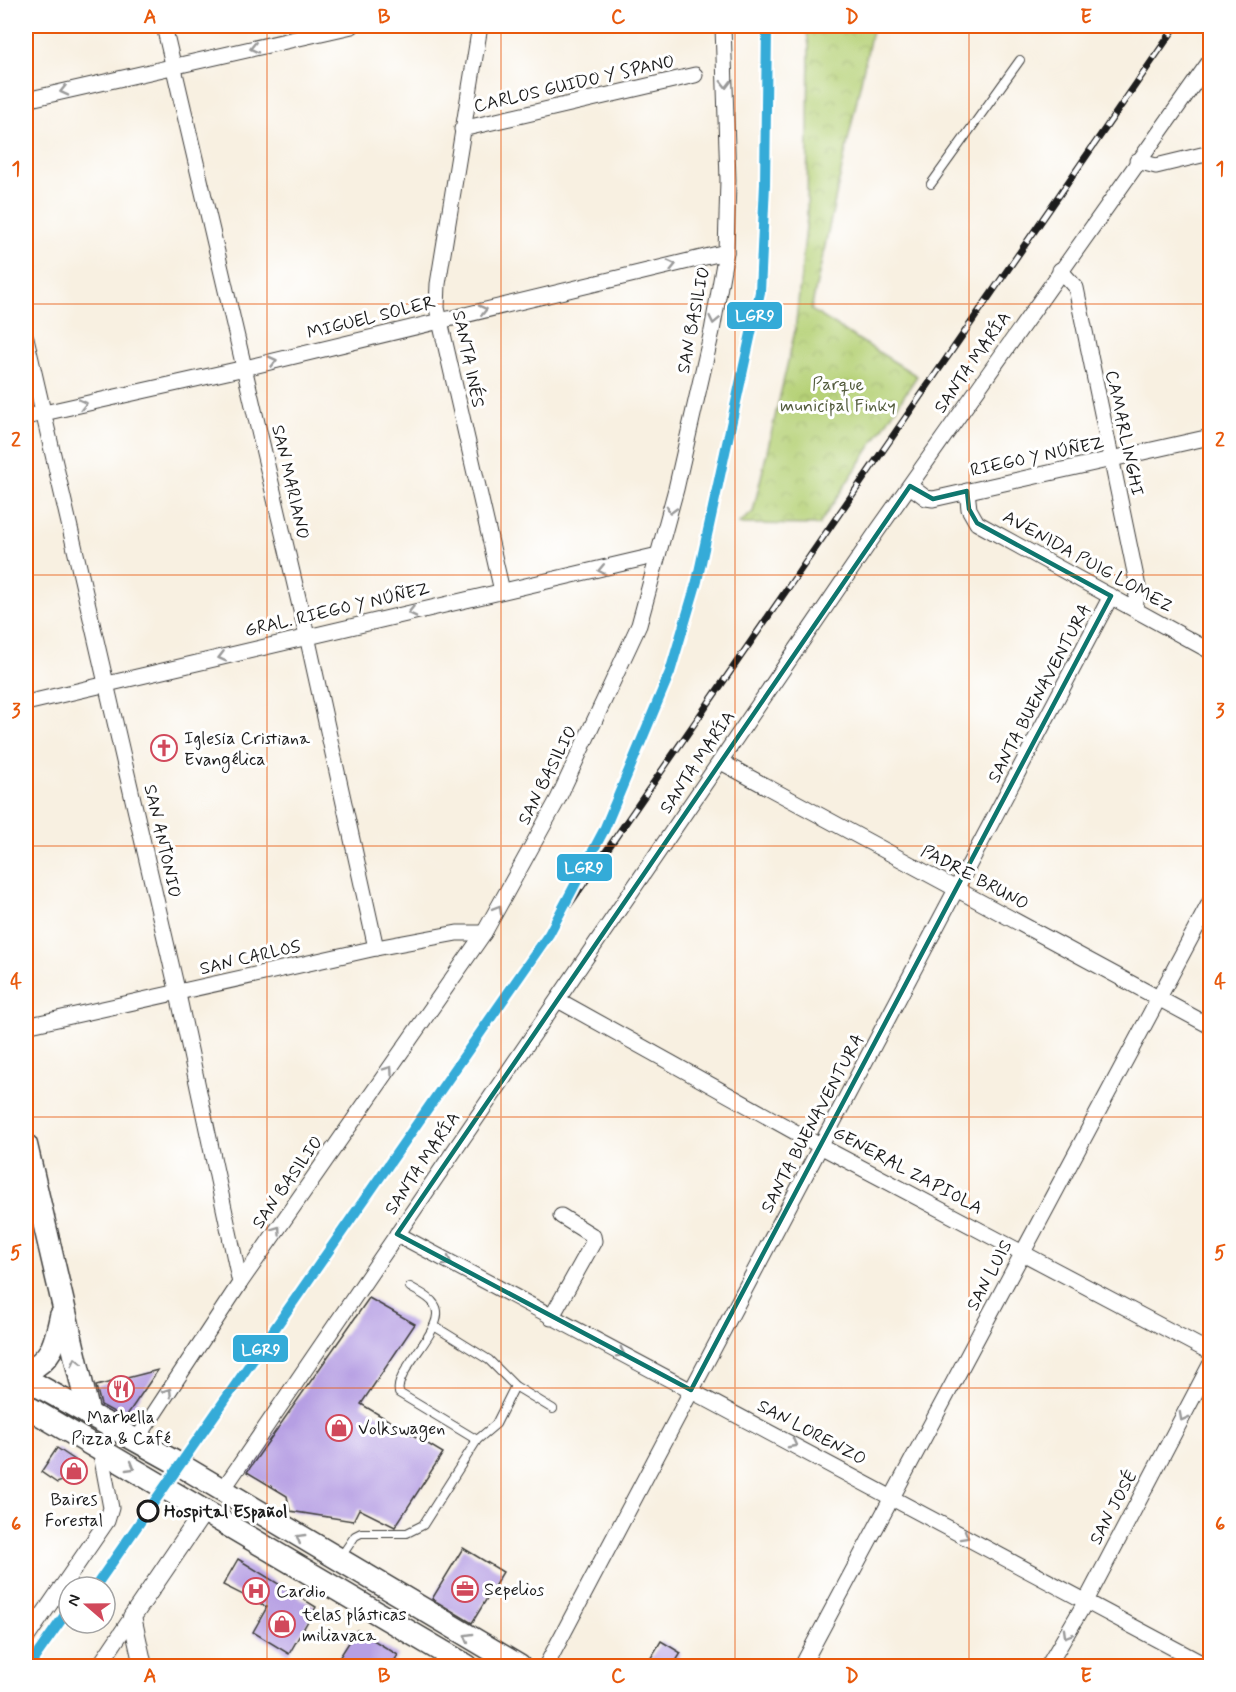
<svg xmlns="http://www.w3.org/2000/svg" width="1236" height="1692" viewBox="0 0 1236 1692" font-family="Mynerve,sans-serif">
<defs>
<pattern id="park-crowns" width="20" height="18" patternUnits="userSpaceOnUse" patternTransform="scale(1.5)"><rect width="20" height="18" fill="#b6d177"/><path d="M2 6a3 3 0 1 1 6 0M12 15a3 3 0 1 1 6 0" fill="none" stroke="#9cb366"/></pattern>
</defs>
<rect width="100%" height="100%" fill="#fff"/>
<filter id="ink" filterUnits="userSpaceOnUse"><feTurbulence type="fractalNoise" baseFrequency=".0167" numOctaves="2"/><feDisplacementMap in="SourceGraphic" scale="12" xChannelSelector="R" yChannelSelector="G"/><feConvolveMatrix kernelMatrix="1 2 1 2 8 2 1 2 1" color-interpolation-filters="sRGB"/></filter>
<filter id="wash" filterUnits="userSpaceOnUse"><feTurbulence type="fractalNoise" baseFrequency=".008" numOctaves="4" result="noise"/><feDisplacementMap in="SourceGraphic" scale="24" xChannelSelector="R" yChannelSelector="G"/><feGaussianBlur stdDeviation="1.35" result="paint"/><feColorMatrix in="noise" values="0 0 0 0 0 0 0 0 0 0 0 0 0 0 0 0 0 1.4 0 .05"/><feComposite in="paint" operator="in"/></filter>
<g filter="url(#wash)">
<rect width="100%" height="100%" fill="#f8f0e1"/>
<polygon fill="url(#park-crowns)" stroke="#69764a" stroke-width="1.5" points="806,26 873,26 811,310 917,376 819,525 738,524 753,512 795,331 807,217 809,46"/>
<g id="blocks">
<g fill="#b69fe3">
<polygon points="369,1298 415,1324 361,1404 443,1453 395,1527 359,1509 353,1521 290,1511 287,1496 247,1472"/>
<polygon points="158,1370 125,1418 101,1405 96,1386"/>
<polygon points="57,1448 75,1460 79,1467 78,1475 57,1483 41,1472"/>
<polygon points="463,1548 503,1572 472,1623 432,1599"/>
<polygon points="238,1559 316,1607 289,1654 253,1632 267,1607 223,1585"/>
<polygon points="357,1630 398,1655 391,1666 334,1666"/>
<polygon points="661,1641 681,1653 673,1666 646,1666"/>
</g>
</g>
</g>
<g filter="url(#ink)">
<use href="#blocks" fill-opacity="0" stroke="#3d3c3a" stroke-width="1.5"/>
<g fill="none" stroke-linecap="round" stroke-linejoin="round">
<defs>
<g id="service">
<polyline points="931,184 1020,60"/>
<path d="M410,1287C418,1292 429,1296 434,1304C451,1326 393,1369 399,1393L477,1440"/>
<polyline points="434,1326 489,1360 515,1386 553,1409"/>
<polyline points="340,1558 355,1536 361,1533 407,1533 423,1525 477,1440 496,1424 515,1386"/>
</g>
<g id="minor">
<polyline points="164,26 307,636 376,948"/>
<polyline points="480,26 438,284 437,308 502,591"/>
<polyline points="26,100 352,26"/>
<polyline points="462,129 695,75"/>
<polyline points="1137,161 1156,166 1210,153"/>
<polyline points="1060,270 1076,288 1138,587 1135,609"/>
<polyline points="26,338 178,994 240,1283"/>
<polyline points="26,417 245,368 726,252"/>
<polyline points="910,486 926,498 933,499 1210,437"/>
<polyline points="967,491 969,509 977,523 1210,651"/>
<polyline points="26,703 658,555"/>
<polyline points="721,762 1210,1026"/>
<polyline points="558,1000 822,1147 1210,1352"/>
<polyline points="26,1026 376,948 457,933 484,933"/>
<polyline points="397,1234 1207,1666"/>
<polyline points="551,1318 594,1241 593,1236 561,1216"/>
<polyline points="136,1441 240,1283 484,933 558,799 639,625 676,489 712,331 726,252 728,180 723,26"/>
<polyline points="222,1491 878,530 1210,61"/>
<polyline points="26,1639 107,1521 111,1508 100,1449"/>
<polyline points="99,1666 132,1617"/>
<polyline points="546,1666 1111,596"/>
<polyline points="802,1666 1210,902"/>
<polyline points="1048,1666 1086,1601 1210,1365"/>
</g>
<polyline id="tertiary" points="143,1666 132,1617 204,1511"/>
<g id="primary">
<polyline points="26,1145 89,1415"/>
<path d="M26,1372C52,1359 55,1344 61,1316"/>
<polyline points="26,1379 182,1466 519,1666"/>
<polyline points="26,1406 467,1666"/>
</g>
</defs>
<use href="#service" stroke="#3d3c3a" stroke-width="10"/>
<use href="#minor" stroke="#3d3c3a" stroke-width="17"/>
<use href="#tertiary" stroke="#3d3c3a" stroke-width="20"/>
<use href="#primary" stroke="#3d3c3a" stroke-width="25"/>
<use href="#service" stroke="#fff" stroke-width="8"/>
<use href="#minor" stroke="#fff" stroke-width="15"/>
<use href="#tertiary" stroke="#fff" stroke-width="18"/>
<use href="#primary" stroke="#fff" stroke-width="22"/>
<defs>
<polyline id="rail" points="549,934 1176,26"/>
</defs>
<use href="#rail" stroke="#1c1c1c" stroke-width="7"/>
<use href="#rail" stroke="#fff" stroke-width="4.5" stroke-dasharray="14" stroke-linecap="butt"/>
<defs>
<g id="rail-1">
<polyline points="95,1587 549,934 604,830 670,672 697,581 760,292 765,184 767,26"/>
<polyline points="29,1666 69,1609"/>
</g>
</defs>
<use href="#rail-1" stroke="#fff" stroke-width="15"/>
<use href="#rail-1" stroke="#34abd8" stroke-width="10"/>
</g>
<defs><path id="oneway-chevron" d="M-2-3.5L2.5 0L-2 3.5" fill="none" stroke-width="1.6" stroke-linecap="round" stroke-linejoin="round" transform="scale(1.5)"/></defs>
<g stroke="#999">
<use href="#oneway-chevron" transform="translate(254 48) rotate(167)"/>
<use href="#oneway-chevron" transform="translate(726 84) rotate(89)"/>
<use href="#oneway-chevron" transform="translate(64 91) rotate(167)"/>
<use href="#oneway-chevron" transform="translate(672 265) rotate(-13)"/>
<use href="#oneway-chevron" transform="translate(483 310) rotate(-13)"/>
<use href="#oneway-chevron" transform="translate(714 320) rotate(102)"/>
<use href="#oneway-chevron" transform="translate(273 361) rotate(-14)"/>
<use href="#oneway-chevron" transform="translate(83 404) rotate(-13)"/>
<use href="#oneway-chevron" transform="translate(671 510) rotate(105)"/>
<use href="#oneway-chevron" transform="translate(602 570) rotate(168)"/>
<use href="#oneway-chevron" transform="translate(412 612) rotate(167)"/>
<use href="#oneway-chevron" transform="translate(222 657) rotate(166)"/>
<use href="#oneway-chevron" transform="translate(498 909) rotate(-60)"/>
<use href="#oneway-chevron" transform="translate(389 1070) rotate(-55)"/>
<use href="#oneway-chevron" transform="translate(277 1230) rotate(-55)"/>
<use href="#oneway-chevron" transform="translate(448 1262) rotate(29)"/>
<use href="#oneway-chevron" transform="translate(621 1353) rotate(27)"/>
<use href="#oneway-chevron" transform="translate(76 1362) rotate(-104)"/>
<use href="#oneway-chevron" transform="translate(168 1392) rotate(-57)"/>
<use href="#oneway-chevron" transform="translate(1183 1417) rotate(118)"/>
<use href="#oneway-chevron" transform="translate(793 1444) rotate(28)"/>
<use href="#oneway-chevron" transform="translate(131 1467) rotate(30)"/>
<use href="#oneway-chevron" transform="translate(965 1536) rotate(29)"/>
<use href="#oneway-chevron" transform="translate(300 1538) rotate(-149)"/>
<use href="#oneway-chevron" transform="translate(1067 1634) rotate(120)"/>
<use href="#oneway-chevron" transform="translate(468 1637) rotate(-150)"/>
</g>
</g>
<path fill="none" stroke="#0f766e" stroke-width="4.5" stroke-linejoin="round" d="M910,486L933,499L967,491L969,509L977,523L1111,596L691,1390L397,1234Z"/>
<path fill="none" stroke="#e8590c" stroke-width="1.5" stroke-opacity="0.55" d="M267,26V1666M501,26V1666M735,26V1666M969,26V1666M26,304H1210M26,575H1210M26,846H1210M26,1117H1210M26,1388H1210"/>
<defs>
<symbol id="church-ring" viewBox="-11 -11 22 22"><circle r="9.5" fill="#fff" stroke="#d1495b" stroke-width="1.5"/><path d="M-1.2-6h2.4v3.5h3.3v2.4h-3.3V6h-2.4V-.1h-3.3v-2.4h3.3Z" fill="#d1495b"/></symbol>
<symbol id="restaurant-ring" viewBox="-11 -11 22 22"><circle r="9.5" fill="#fff" stroke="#d1495b" stroke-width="1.5"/><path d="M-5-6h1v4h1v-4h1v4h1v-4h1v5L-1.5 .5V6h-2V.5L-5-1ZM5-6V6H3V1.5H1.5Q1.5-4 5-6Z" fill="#d1495b"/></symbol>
<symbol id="shop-ring" viewBox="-11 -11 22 22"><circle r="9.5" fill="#fff" stroke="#d1495b" stroke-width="1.5"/><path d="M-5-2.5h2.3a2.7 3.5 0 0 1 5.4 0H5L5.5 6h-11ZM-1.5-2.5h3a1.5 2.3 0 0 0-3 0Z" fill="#d1495b"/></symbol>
<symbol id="office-ring" viewBox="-11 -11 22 22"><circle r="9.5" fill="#fff" stroke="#d1495b" stroke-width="1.5"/><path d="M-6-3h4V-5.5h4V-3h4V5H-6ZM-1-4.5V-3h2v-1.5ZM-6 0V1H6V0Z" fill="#d1495b"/></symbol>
<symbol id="hospital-ring" viewBox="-11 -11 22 22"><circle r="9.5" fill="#fff" stroke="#d1495b" stroke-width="1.5"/><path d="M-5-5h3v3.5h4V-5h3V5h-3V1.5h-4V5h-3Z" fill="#d1495b"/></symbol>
</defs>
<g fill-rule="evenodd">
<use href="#church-ring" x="149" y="733" width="30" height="30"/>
<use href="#restaurant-ring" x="106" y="1374" width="30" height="30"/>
<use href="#shop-ring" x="324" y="1413" width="30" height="30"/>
<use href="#shop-ring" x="59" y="1456" width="30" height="30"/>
<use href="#office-ring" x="450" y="1574" width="30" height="30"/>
<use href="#hospital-ring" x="241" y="1576" width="30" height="30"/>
<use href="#shop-ring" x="267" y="1609" width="30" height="30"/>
</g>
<circle fill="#fff" stroke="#1c1c1c" stroke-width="3" cx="148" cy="1511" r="10"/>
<g text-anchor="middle" stroke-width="6" stroke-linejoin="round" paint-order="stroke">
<g font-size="18" fill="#1c1c1c" stroke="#fff">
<text transform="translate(574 83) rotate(-13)" y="6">CARLOS GUIDO Y SPANO</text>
<text transform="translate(371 317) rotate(-14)" y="6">MIGUEL SOLER</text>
<text transform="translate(693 320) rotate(-79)" y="6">SAN BASILIO</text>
<text transform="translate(469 359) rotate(78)" y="6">SANTA INÉS</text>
<text transform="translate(972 362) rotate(-55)" y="6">SANTA MARÍA</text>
<text transform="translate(1125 433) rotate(78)" y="6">CAMARLINGHI</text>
<text transform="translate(1037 456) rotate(-12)" y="6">RIEGO Y NÚÑEZ</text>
<text transform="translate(291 482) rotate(77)" y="6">SAN MARIANO</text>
<text transform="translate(1088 561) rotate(29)" y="6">AVENIDA PUIG LOMEZ</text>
<text transform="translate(337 609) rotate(-13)" y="6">GRAL. RIEGO Y NÚÑEZ</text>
<text transform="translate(1039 693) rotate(-62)" y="6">SANTA BUENAVENTURA</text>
<text transform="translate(697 762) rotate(-56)" y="6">SANTA MARÍA</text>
<text transform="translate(547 775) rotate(-63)" y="6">SAN BASILIO</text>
<text transform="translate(163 841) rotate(77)" y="6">SAN ANTONIO</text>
<text transform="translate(975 877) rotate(28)" y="6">PADRE BRUNO</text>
<text transform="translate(250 957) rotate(-13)" y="6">SAN CARLOS</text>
<text transform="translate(812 1123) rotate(-62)" y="6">SANTA BUENAVENTURA</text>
<text transform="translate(422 1163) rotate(-56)" y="6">SANTA MARÍA</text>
<text transform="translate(908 1170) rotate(28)" y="6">GENERAL ZAPIOLA</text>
<text transform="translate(287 1182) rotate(-55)" y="6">SAN BASILIO</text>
<text transform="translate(989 1275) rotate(-62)" y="6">SAN LUIS</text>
<text transform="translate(812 1432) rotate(28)" y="6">SAN LORENZO</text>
<text transform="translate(1113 1507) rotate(-62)" y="6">SAN JOSÉ</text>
</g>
<g font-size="18" fill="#525b3c" stroke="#fff">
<text x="838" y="390">Parque<tspan x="838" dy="21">municipal Finky</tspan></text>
</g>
<g font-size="18" fill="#1c1c1c" stroke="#fff" text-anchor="start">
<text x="184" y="744">Iglesia Cristiana<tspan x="184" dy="21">Evangélica</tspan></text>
<text x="121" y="1423" text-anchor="middle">Marbella<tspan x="121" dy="21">Pizza &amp; Café</tspan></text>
<text x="358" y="1434">Volkswagen</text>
<text x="74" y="1505" text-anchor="middle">Baires<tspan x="74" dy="21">Forestal</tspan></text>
<text x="484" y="1595">Sepelios</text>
<text x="276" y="1597">Cardio</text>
<text x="302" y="1620">telas plásticas<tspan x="302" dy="21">miliavaca</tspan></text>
</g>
<g font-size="18" font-weight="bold" fill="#1c1c1c" stroke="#fff" text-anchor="start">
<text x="164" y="1517">Hospital Español</text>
</g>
</g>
<g stroke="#fff" stroke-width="2">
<rect x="726" y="301" width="57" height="29" rx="6" fill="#34abd8"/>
<rect x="556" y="853" width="57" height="29" rx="6" fill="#34abd8"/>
<rect x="232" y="1334" width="57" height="29" rx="6" fill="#34abd8"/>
</g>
<g font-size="16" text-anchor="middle" font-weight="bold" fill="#fff">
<text x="755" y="321">LGR9</text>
<text x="584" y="873">LGR9</text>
<text x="261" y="1355">LGR9</text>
</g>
<rect width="1236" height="1692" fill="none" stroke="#fff" stroke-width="66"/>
<g transform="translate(87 1605) rotate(290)"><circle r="28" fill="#ffffff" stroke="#a4a4a4" stroke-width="1.5"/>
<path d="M0-4.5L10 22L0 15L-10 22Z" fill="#d1495b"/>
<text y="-9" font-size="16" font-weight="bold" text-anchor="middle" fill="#1c1c1c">N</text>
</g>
<rect x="33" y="33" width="1170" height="1626" fill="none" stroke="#e8590c" stroke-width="2"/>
<g font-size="20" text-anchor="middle" font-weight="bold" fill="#e8590c">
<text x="150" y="23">A</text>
<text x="384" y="23">B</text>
<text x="618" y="23">C</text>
<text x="852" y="23">D</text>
<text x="1086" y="23">E</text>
<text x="16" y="175">1</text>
<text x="1220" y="175">1</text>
<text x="16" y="446">2</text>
<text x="1220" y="446">2</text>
<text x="16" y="717">3</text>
<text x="1220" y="717">3</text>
<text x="16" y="988">4</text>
<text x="1220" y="988">4</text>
<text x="16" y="1259">5</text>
<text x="1220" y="1259">5</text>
<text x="16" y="1530">6</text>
<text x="1220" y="1530">6</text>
<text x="150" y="1682">A</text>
<text x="384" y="1682">B</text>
<text x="618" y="1682">C</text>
<text x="852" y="1682">D</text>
<text x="1086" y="1682">E</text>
</g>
</svg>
